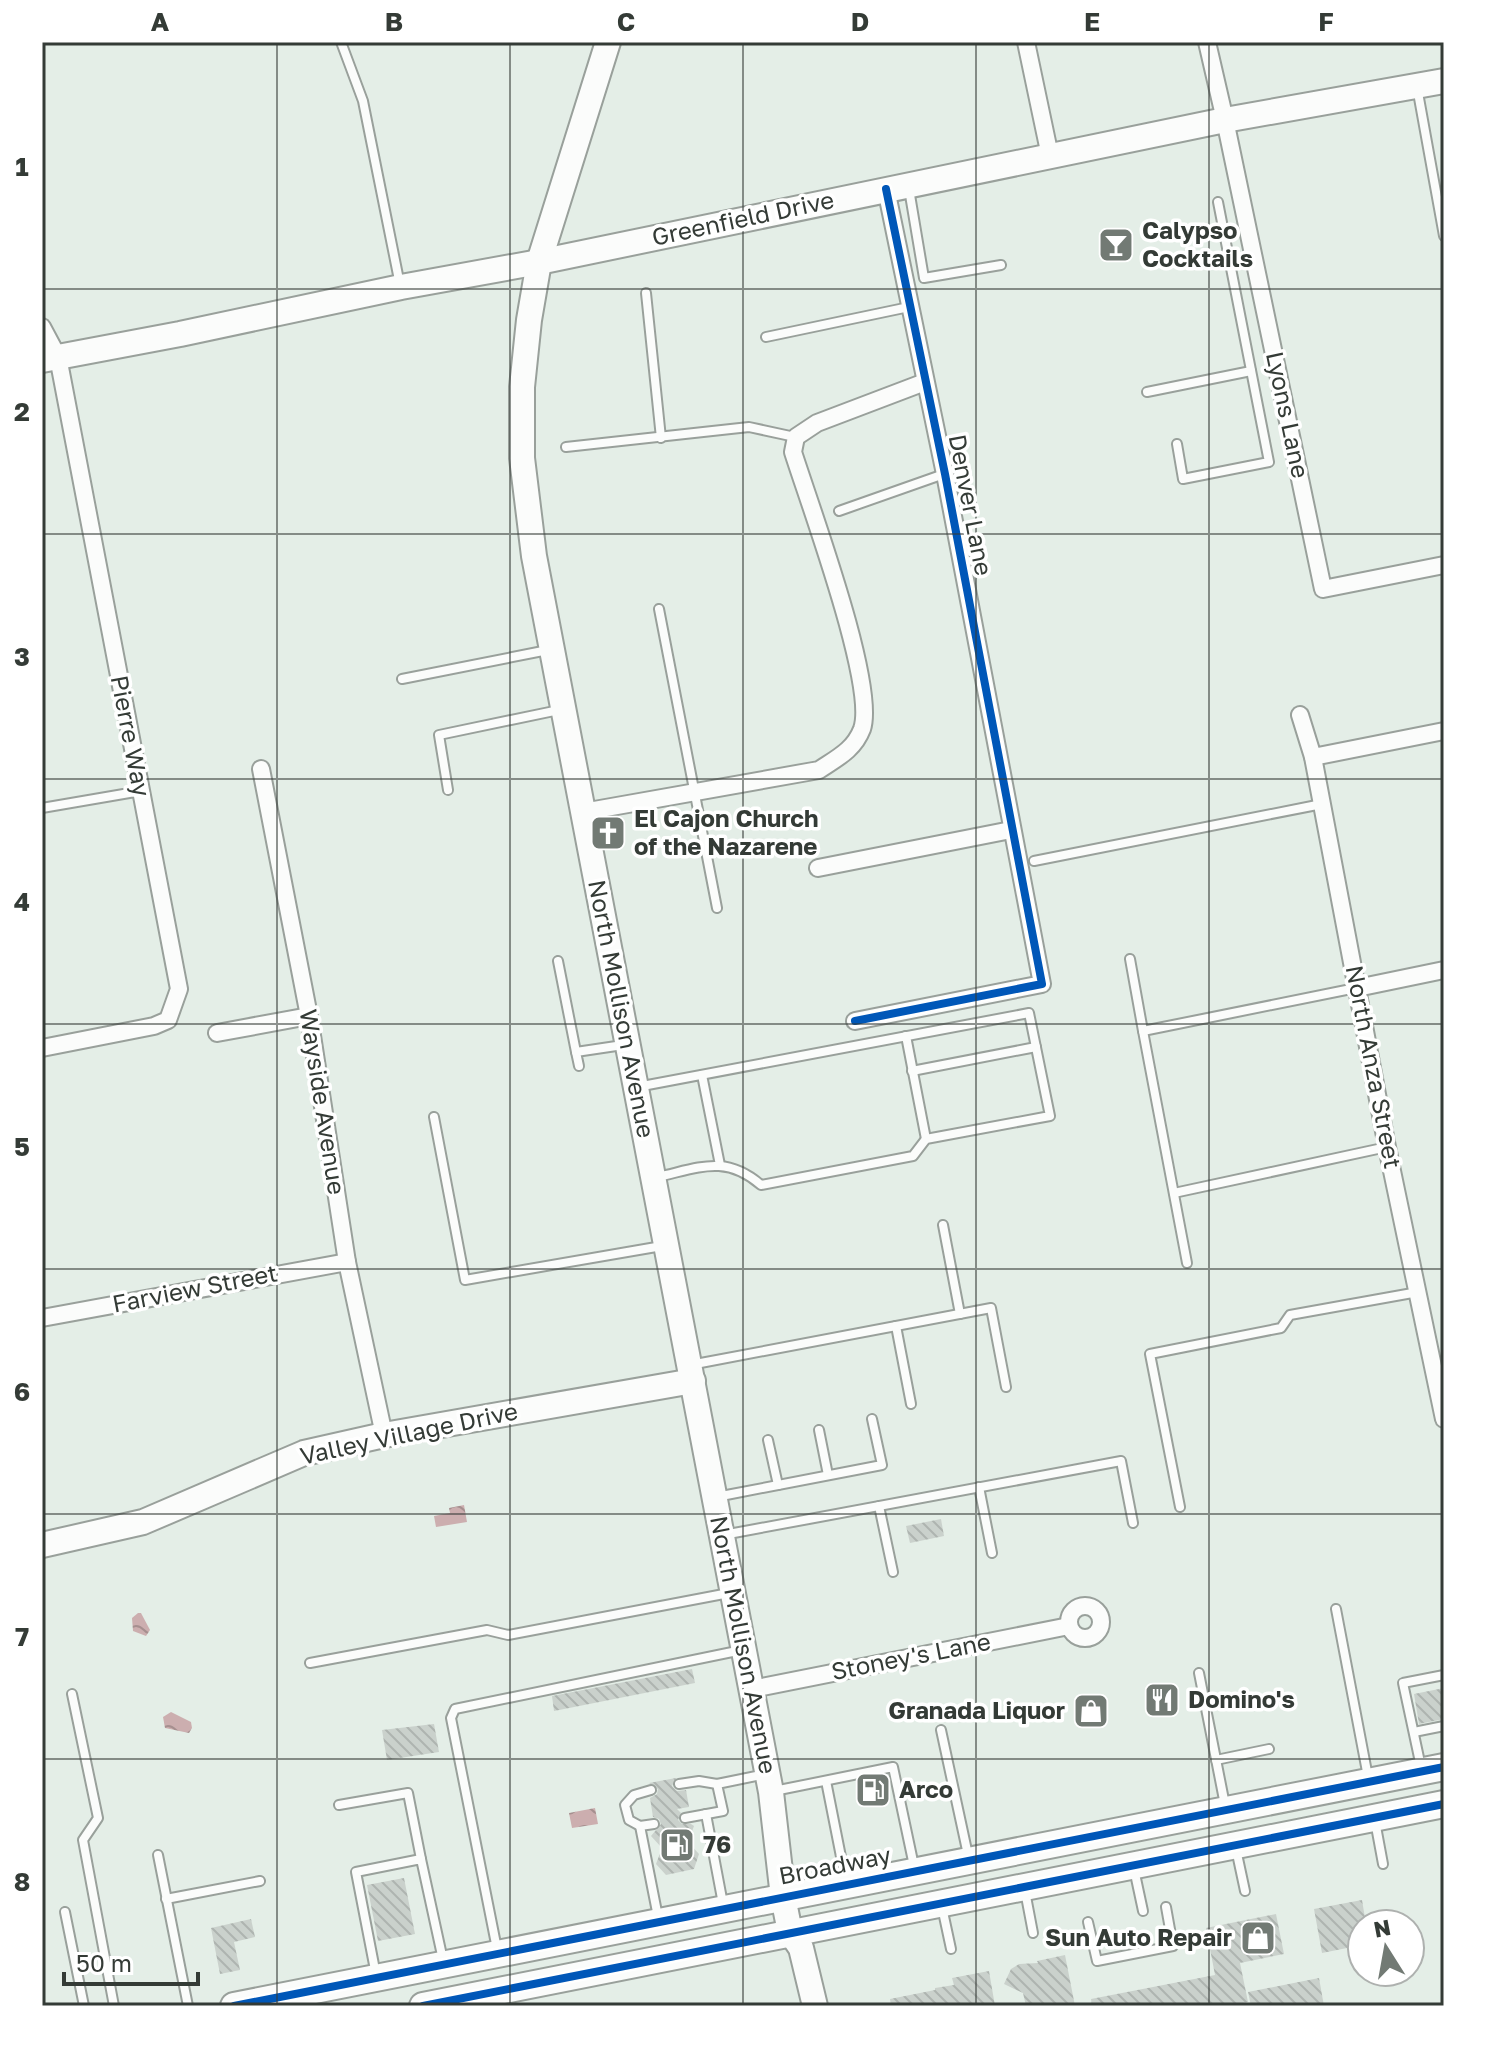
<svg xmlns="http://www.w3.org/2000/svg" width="1486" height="2048" viewBox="0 0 1486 2048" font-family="'Golos Text',sans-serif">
<defs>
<pattern id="water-waves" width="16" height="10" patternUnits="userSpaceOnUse" patternTransform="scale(2)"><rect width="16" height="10" fill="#ccaeaf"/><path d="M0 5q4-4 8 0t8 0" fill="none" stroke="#a68f8f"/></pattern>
<pattern id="building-back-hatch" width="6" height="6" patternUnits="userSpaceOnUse" patternTransform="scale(2)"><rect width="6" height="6" fill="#cad1cc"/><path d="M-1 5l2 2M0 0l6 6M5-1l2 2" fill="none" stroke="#aeb4b0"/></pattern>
</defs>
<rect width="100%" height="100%" fill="#e4eee7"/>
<g fill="url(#water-waves)">
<polygon points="464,1505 467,1522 436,1527 434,1516 450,1513 449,1508"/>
<polygon points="138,1613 141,1613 150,1630 146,1636 133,1631 132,1618"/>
<polygon points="171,1712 191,1722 192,1728 189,1733 165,1728 163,1717"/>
<polygon points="595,1808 598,1824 572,1828 569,1813"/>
</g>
<g fill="url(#building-back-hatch)">
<polygon points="941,1519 944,1536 910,1543 906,1526"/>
<polygon points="692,1669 695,1683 554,1711 552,1696"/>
<polygon points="1444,1688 1444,1719 1419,1724 1414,1694"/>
<polygon points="434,1724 439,1752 387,1760 382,1730"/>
<polygon points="676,1778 672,1786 677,1791 686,1790 689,1807 677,1809 681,1813 678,1820 682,1824 691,1824 694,1826 688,1842 699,1854 694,1869 666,1875 656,1864 662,1848 651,1836 661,1824 659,1819 653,1817 650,1798 657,1794 658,1789 649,1783"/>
<polygon points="404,1878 415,1934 378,1941 367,1885"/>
<polygon points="1362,1900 1366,1924 1362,1924 1362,1945 1322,1953 1314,1909"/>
<polygon points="1276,1914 1284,1954 1240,1963 1248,2002 1229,2006 1092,2006 1091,1999 1215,1975 1206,1928"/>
<polygon points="251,1919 255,1937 234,1942 240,1970 220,1974 211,1928"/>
<polygon points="1065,1955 1075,2006 1026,2006 1023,1993 1004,1984 1011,1969 1019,1964 1038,1963 1037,1961"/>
<polygon points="989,1971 995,2006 891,2006 890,1999 935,1990 935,1988 954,1985 952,1978"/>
<polygon points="1319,1978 1324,2006 1251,2006 1248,1992"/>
</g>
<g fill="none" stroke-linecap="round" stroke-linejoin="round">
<defs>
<g id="lane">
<polyline points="341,42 363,101 400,285"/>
<polyline points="1417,87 1444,236"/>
<polyline points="909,189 924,278 1001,265"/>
<polyline points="646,293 661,438"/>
<polyline points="766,337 909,307"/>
<polyline points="1147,392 1251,371"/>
<polyline points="1177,444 1183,479 1269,462 1218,202"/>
<polyline points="566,447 749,427 795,437"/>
<polyline points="839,511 944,474"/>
<polyline points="659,609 717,908"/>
<polyline points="402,679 548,650"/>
<polyline points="448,790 439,735 559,710"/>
<polyline points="42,808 141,791"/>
<polyline points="1034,861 1322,804"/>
<polyline points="1130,959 1143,1031 1356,988"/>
<polyline points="558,961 576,1052"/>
<polyline points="1143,1031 1187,1263"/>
<polyline points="906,1036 926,1139"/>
<polyline points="579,1066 576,1052 623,1045"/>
<polyline points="912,1071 1036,1047"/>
<polyline points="702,1075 720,1165"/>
<path d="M637,1087L1029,1013L1050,1116L926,1139L913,1156L761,1185C725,1154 699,1168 657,1177"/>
<polyline points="434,1117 465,1280 662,1246"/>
<polyline points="1174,1193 1387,1147"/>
<polyline points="943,1225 960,1314"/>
<polyline points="896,1326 911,1404"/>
<polyline points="690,1365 991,1308 1006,1387"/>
<polyline points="819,1430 828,1475"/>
<polyline points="768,1440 778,1485"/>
<polyline points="979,1487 992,1553"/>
<polyline points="716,1497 882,1465 872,1419"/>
<polyline points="879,1506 893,1572"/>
<polyline points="1180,1507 1150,1354 1281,1328 1290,1315 1418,1292"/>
<polyline points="723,1535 1121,1461 1133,1523"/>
<polyline points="1336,1609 1368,1777"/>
<polyline points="310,1663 487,1630 508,1635 729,1593"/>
<polyline points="1199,1673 1225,1805"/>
<polyline points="72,1694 98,1818 83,1840 114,2006"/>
<polyline points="941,1730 968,1855"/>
<polyline points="1414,1732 1444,1726"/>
<polyline points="1216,1760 1269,1749"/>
<polyline points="1421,1767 1403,1683 1444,1675"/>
<polyline points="826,1781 846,1882"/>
<polyline points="679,1784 699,1781 717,1784"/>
<polyline points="774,1791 893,1767 914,1866"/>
<polyline points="339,1805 408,1793 421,1859"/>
<polyline points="706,1814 723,1904"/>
<polyline points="685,1818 723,1811 717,1784 766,1774"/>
<polyline points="1375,1821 1383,1864"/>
<polyline points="654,1824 640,1826 658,1917"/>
<polyline points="640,1826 629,1820 625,1805 634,1795 651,1790"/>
<polyline points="1236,1849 1245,1891"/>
<polyline points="158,1855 188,2006"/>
<polyline points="1134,1869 1143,1911"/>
<polyline points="1025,1891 1033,1933"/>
<polyline points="166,1899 260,1881"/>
<polyline points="942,1907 951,1949"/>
<polyline points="65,1912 84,2006"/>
<polyline points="1088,1922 1097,1961 1173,1946 1166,1907"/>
<polyline points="497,1949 451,1718 455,1709 742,1650"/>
<polyline points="376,1975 356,1872 421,1859 443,1960"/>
</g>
<g id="street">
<polyline points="1026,42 1050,156"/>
<polyline points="1207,42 1225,120 1323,589 1444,565"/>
<polyline points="42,327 58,357 179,989 168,1020 154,1026 42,1048"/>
<polyline points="1300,715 1313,757 1387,1147 1444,1419"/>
<polyline points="1313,757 1444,731"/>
<polyline points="261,769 309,1016 347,1262 384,1435"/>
<path d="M583,812L819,770C837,758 854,750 862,729C877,686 809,503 793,452L796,437L817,423L925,382"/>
<polyline points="818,868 1011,830"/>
<polyline points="1357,988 1444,970"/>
<polyline points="855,1021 1042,984 945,474 886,189"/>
<polyline points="217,1033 309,1016"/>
<polyline points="42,1318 347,1262"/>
<circle cx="1085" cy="1622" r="16"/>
<polyline points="752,1689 1069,1626"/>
</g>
<g id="secondary">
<polyline points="608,42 539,262 529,320 522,387 522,458 534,556 771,1792 783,1897 790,1932 801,1948 815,2006"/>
<polyline points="42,360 180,334 401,287 539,262 1225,120 1444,81"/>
<polyline points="42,1545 143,1522 304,1453 384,1435 693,1381"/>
</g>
<g id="primary">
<polyline points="234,2006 1444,1767"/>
<polyline points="423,2006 1444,1804"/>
</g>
</defs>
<use href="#lane" stroke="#99a09b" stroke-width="12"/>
<use href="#street" stroke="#99a09b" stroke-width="20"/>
<use href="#secondary" stroke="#99a09b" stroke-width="28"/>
<use href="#primary" stroke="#99a09b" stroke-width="30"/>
<use href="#lane" stroke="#fbfcfb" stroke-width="8"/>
<use href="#street" stroke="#fbfcfb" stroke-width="16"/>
<use href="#secondary" stroke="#fbfcfb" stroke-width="24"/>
<use href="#primary" stroke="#fbfcfb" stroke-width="26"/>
<defs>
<g id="cycleway">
<polyline points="855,1021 1042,984 945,474 886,189"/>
<polyline points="234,2006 1444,1767"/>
<polyline points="423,2006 1444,1804"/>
</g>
</defs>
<use href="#cycleway" stroke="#fff" stroke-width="13"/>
<use href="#cycleway" stroke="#0057b8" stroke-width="8"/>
</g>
<path fill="none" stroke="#343b36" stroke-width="2" stroke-opacity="0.55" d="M277,42V2006M510,42V2006M743,42V2006M976,42V2006M1209,42V2006M42,289H1444M42,534H1444M42,779H1444M42,1024H1444M42,1269H1444M42,1514H1444M42,1759H1444"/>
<defs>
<symbol id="bar-square" viewBox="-11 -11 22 22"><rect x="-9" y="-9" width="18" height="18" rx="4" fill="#727a74" stroke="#fff"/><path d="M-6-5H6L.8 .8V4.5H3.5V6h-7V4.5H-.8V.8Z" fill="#fff"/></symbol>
<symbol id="church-square" viewBox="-11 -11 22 22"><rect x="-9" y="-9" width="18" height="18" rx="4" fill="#727a74" stroke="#fff"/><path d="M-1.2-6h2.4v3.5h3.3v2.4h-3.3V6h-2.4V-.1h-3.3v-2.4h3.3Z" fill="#fff"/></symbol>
<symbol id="restaurant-square" viewBox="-11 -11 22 22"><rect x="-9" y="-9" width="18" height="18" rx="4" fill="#727a74" stroke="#fff"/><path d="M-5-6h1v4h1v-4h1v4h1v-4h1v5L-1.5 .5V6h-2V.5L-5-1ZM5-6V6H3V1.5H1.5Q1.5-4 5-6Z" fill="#fff"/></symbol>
<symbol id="shop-square" viewBox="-11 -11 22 22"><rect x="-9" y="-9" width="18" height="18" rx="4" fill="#727a74" stroke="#fff"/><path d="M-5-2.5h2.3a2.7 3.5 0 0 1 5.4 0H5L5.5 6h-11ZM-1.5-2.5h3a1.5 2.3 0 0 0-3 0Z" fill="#fff"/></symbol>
<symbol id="fuel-square" viewBox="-11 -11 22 22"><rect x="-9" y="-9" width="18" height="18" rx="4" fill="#727a74" stroke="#fff"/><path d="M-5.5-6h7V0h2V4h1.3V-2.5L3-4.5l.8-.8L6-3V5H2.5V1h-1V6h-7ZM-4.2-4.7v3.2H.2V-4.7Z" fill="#fff"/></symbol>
</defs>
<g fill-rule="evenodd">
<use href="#bar-square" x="1096" y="225" width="40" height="40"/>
<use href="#church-square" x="588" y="813" width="40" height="40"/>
<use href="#restaurant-square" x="1142" y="1680" width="40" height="40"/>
<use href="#shop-square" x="1071" y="1691" width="40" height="40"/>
<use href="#fuel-square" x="853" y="1770" width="40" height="40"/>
<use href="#fuel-square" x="657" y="1825" width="40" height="40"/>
<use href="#shop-square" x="1238" y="1918" width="40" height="40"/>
</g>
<g text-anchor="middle" stroke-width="7" stroke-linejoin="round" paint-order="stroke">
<g font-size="24" fill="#343b36" stroke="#fff">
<text transform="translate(743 219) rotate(-12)" y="8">Greenfield Drive</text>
<text transform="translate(1287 415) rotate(78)" y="8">Lyons Lane</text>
<text transform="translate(970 505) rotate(79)" y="8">Denver Lane</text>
<text transform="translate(130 736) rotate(79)" y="8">Pierre Way</text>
<text transform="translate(621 1009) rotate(79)" y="8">North Mollison Avenue</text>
<text transform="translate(1373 1067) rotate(79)" y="8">North Anza Street</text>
<text transform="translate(322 1102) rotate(81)" y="8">Wayside Avenue</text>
<text transform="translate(195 1289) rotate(-11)" y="8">Farview Street</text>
<text transform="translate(409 1434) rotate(-12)" y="8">Valley Village Drive</text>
<text transform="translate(743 1645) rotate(79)" y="8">North Mollison Avenue</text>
<text transform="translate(911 1657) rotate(-11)" y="8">Stoney's Lane</text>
<text transform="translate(835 1866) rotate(-11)" y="8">Broadway</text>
</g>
<g font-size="24" font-weight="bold" fill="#343b36" stroke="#fff" text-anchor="start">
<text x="1142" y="239">Calypso<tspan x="1142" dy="28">Cocktails</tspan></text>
<text x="634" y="827">El Cajon Church<tspan x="634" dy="28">of the Nazarene</tspan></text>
<text x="1188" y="1708">Domino's</text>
<text x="1065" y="1719" text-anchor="end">Granada Liquor</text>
<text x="899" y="1798">Arco</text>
<text x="703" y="1853">76</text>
<text x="1232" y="1946" text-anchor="end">Sun Auto Repair</text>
</g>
</g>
<rect width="1486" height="2048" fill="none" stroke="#ffffff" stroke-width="88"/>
<g transform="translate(1386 1948) rotate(349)"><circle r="38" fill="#ffffff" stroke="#aeb1af" stroke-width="2"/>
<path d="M0-6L14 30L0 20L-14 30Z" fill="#727a74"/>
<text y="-12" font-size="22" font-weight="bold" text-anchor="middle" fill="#343b36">N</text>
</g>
<path d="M64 1972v12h134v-12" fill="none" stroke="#343b36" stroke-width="4"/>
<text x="76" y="1972" font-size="24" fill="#343b36" stroke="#ffffff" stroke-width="6" paint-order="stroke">50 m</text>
<rect x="44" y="44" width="1398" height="1960" fill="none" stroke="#343b36" stroke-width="3"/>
<g font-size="26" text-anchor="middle" font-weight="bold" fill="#343b36">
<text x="160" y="31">A</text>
<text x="394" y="31">B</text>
<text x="626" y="31">C</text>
<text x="860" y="31">D</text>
<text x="1092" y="31">E</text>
<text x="1326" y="31">F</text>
<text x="22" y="176">1</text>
<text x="22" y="421">2</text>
<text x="22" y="666">3</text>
<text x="22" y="911">4</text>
<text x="22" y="1156">5</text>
<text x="22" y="1401">6</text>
<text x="22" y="1646">7</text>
<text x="22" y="1891">8</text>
</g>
</svg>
